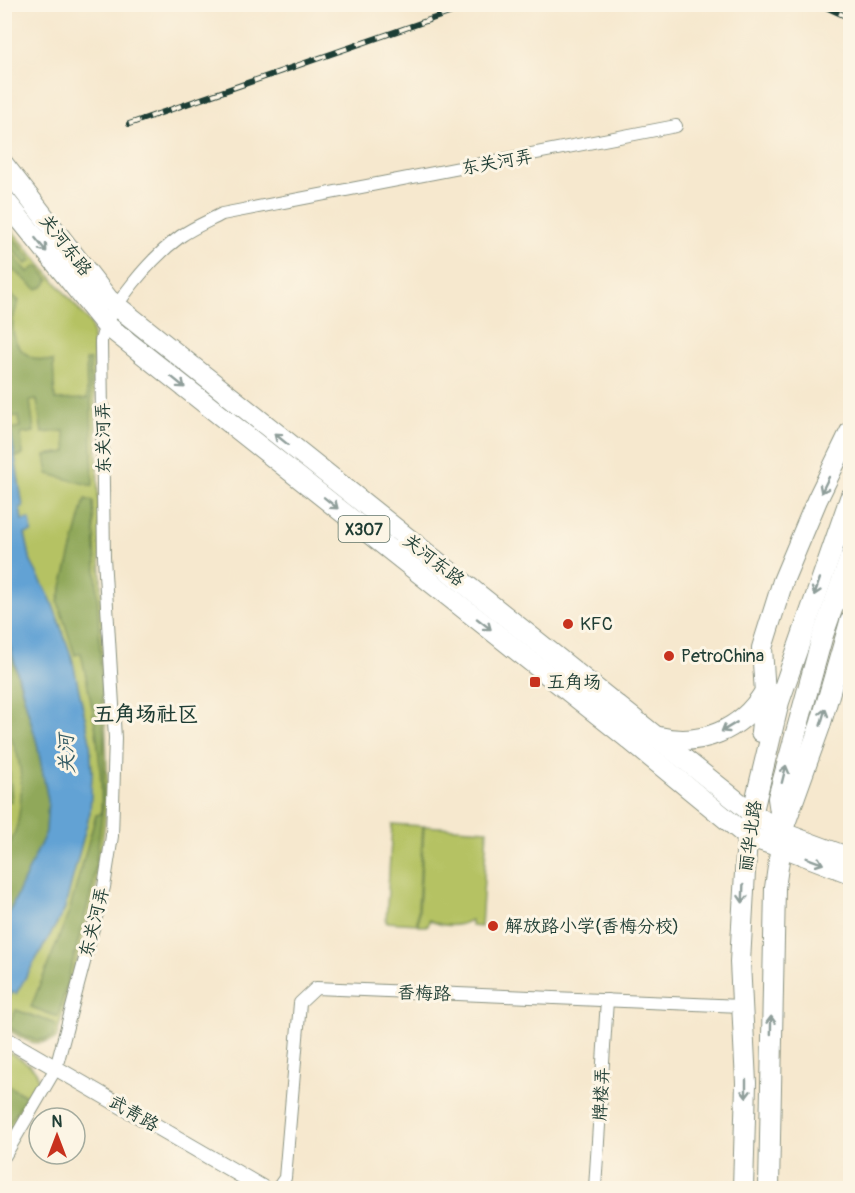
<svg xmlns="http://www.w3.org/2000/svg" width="855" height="1193" viewBox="0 0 855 1193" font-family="Pangolin,'LXGW WenKai TC',sans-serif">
<rect width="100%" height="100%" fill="#fcf5e5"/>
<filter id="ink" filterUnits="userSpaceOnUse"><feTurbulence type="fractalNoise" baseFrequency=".0167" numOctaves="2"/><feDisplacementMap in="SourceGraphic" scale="12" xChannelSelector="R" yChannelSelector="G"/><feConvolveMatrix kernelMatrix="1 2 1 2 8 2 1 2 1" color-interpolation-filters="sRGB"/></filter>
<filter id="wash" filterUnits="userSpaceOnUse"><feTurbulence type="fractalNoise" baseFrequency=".008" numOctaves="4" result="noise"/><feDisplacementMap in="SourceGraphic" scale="24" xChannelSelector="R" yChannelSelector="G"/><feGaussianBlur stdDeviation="1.35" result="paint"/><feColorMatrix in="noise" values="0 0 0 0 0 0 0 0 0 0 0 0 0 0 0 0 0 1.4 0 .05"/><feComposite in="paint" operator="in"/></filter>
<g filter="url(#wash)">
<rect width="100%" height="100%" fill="#f6e8ce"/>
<g fill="#b5c264" stroke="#6a804c" stroke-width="1.5">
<path d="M5,222L91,324L93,336L108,797L97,884L56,1039C32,1048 25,1040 5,1028V1007L12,992L16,993L64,911L90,812L92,773L90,741L72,658L51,600L31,562L25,533L30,520H22L20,507L23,506L5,395Z"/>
<polygon points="4,628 37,743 19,889 5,922"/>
<polygon points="392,824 423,826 417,924 386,922"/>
<path d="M424,826L487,830L481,927L471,926V920C456,928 443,927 429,920L428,926H418Z"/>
<path d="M5,1050C14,1056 30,1062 36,1072C46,1087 13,1130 5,1144Z"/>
</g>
<g fill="#90a85a" stroke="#587247" stroke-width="1.5">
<polygon points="4,227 32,260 26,264 5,240"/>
<polygon points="5,247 28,272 37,266 49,280 43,287 36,289 14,270 5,280"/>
<path d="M4,288L19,301C5,332 15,361 53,361L55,400L87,399L86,360H90L93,486L48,474L45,455L67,452L64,431L42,433L37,400L30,401L34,432L21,434L23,455L15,457L10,429L20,427L18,416L8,417L5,395Z"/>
<path d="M85,499L93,501L104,739V798L93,885L58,1017L31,1007L69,912L96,815L101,814C103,756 93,710 81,653L75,655L58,602Z"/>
<path d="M4,628L37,743L48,800L46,832L5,922C5,902 2,880 5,861C6,847 16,834 18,821C23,795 24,751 5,731L7,720L4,711Z"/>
<polygon points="8,756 12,801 7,801 5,796 5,757"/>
<path d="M16,1010L56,1024L53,1037C34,1045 24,1036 7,1026Z"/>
<polygon points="5,1084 26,1096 5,1131"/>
</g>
<polygon fill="#62a2d4" stroke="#407084" stroke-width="1.5" points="5,395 23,507 20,507 22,520 30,519 32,532 25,534 31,562 51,600 72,658 90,741 92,773 90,812 64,911 16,994 12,992 5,1007 5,922 46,832 48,800 37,743 5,628"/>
</g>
<g filter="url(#ink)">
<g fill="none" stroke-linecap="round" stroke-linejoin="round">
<defs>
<g id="minor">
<path d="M4,1157L56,1068L104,887L112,836L115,738L104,557L101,341C109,306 152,257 181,236C194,227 209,221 222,214L676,126"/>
<polyline points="278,1188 285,1178 300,1003 316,988 741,1006"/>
<polyline points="595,1188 607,1000"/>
</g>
<polyline id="tertiary" points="4,1038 263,1188"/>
<g id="secondary">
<polyline points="783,832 850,857"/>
<polyline points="780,847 850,874"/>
</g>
<g id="primary">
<polyline points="4,165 108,299 118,307 753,814 783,832"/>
<polyline points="4,199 105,324 625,736 747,836 780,847"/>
<polyline points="761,732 765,693 762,648 783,581 817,500 850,432"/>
<path d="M659,737C701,747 741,730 764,693"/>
<polyline points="783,829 820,726 850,622"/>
<polyline points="743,1188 746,1083 740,962 747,836 779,702 850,498"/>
<polyline points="769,1188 775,888 783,832 778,798 822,638 850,558"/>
</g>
</defs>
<use href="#minor" stroke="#8a9281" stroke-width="14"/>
<use href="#tertiary" stroke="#8a9281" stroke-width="17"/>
<use href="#secondary" stroke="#8a9281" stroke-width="20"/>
<use href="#primary" stroke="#8a9281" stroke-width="22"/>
<use href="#minor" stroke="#fff" stroke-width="12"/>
<use href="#tertiary" stroke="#fff" stroke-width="15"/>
<use href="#secondary" stroke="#fff" stroke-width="18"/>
<use href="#primary" stroke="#fff" stroke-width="20"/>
<defs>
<g id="rail">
<polyline points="819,4 850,18"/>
<polyline points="129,124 475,4"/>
</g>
</defs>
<use href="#rail" stroke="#1f3d34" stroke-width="6"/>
<use href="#rail" stroke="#fcf5e5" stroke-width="4" stroke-dasharray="11" stroke-linecap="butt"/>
</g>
<defs><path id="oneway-shaft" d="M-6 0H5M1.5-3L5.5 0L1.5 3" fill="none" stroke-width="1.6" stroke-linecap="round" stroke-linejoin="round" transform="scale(1.5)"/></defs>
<g stroke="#8f9e9a">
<use href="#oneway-shaft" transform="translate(41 245) rotate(51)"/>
<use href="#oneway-shaft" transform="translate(178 382) rotate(39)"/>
<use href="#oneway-shaft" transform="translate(281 439) rotate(-141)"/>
<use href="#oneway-shaft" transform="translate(825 485) rotate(116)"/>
<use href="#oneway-shaft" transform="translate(331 503) rotate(39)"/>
<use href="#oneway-shaft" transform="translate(817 587) rotate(109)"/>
<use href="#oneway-shaft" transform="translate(484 624) rotate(38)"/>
<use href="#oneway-shaft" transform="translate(823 717) rotate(-74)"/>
<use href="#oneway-shaft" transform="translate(729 727) rotate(149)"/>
<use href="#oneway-shaft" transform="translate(784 774) rotate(-76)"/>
<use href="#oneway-shaft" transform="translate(815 861) rotate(21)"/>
<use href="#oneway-shaft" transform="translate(743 894) rotate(92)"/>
<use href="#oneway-shaft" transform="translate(771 1025) rotate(-89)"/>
<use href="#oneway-shaft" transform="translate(746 1089) rotate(90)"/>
</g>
</g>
<g fill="#c8321e" stroke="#fcf5e5" stroke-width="2">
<circle cx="568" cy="624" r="6"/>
<circle cx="669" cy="656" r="6"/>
<rect x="529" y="676" width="12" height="12" rx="3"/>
<circle cx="493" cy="926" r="6"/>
</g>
<g text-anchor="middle" stroke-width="6" stroke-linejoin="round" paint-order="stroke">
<rect fill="#fcf5e5" stroke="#617469" stroke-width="1.5" x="338.5" y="516" width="51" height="26" rx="4.5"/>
<g font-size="16" font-weight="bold" fill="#1f3d34">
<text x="364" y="535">X307</text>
</g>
<g font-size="18" fill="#1f3d34" stroke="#fcf5e5">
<text transform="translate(497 162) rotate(-10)" y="6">东关河弄</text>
<text transform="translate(66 245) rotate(52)" y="6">关河东路</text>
<text transform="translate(103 438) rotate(-91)" y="6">东关河弄</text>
<text transform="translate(434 560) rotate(38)" y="6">关河东路</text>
<text transform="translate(750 836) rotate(-82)" y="6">丽华北路</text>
<text transform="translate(94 922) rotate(-76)" y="6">东关河弄</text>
<text transform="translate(424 993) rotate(2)" y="6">香梅路</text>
<text transform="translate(601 1094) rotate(-87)" y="6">牌楼弄</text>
<text transform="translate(134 1113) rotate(30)" y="6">武青路</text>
</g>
<g font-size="18" fill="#1f3d34" stroke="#fcf5e5" text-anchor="start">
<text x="580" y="630">KFC</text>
<text x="681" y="662">PetroChina</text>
<text x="547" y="688">五角场</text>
<text x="505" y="932">解放路小学(香梅分校)</text>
</g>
<g font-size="20" font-style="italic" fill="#335b64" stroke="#fcf5e5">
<text transform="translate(66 754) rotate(-92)" y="7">关河</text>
</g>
<g font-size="21" font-weight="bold" fill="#1f3d34" stroke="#fcf5e5">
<text x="146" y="721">五角场社区</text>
</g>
</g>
<rect width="855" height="1193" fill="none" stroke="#fcf5e5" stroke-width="24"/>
<g transform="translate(57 1136)"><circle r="28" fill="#fcf5e5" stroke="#a4ab9e" stroke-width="1.5"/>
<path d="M0-4.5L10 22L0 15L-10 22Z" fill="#c8321e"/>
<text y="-9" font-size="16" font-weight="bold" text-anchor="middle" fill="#1f3d34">N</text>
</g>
</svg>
